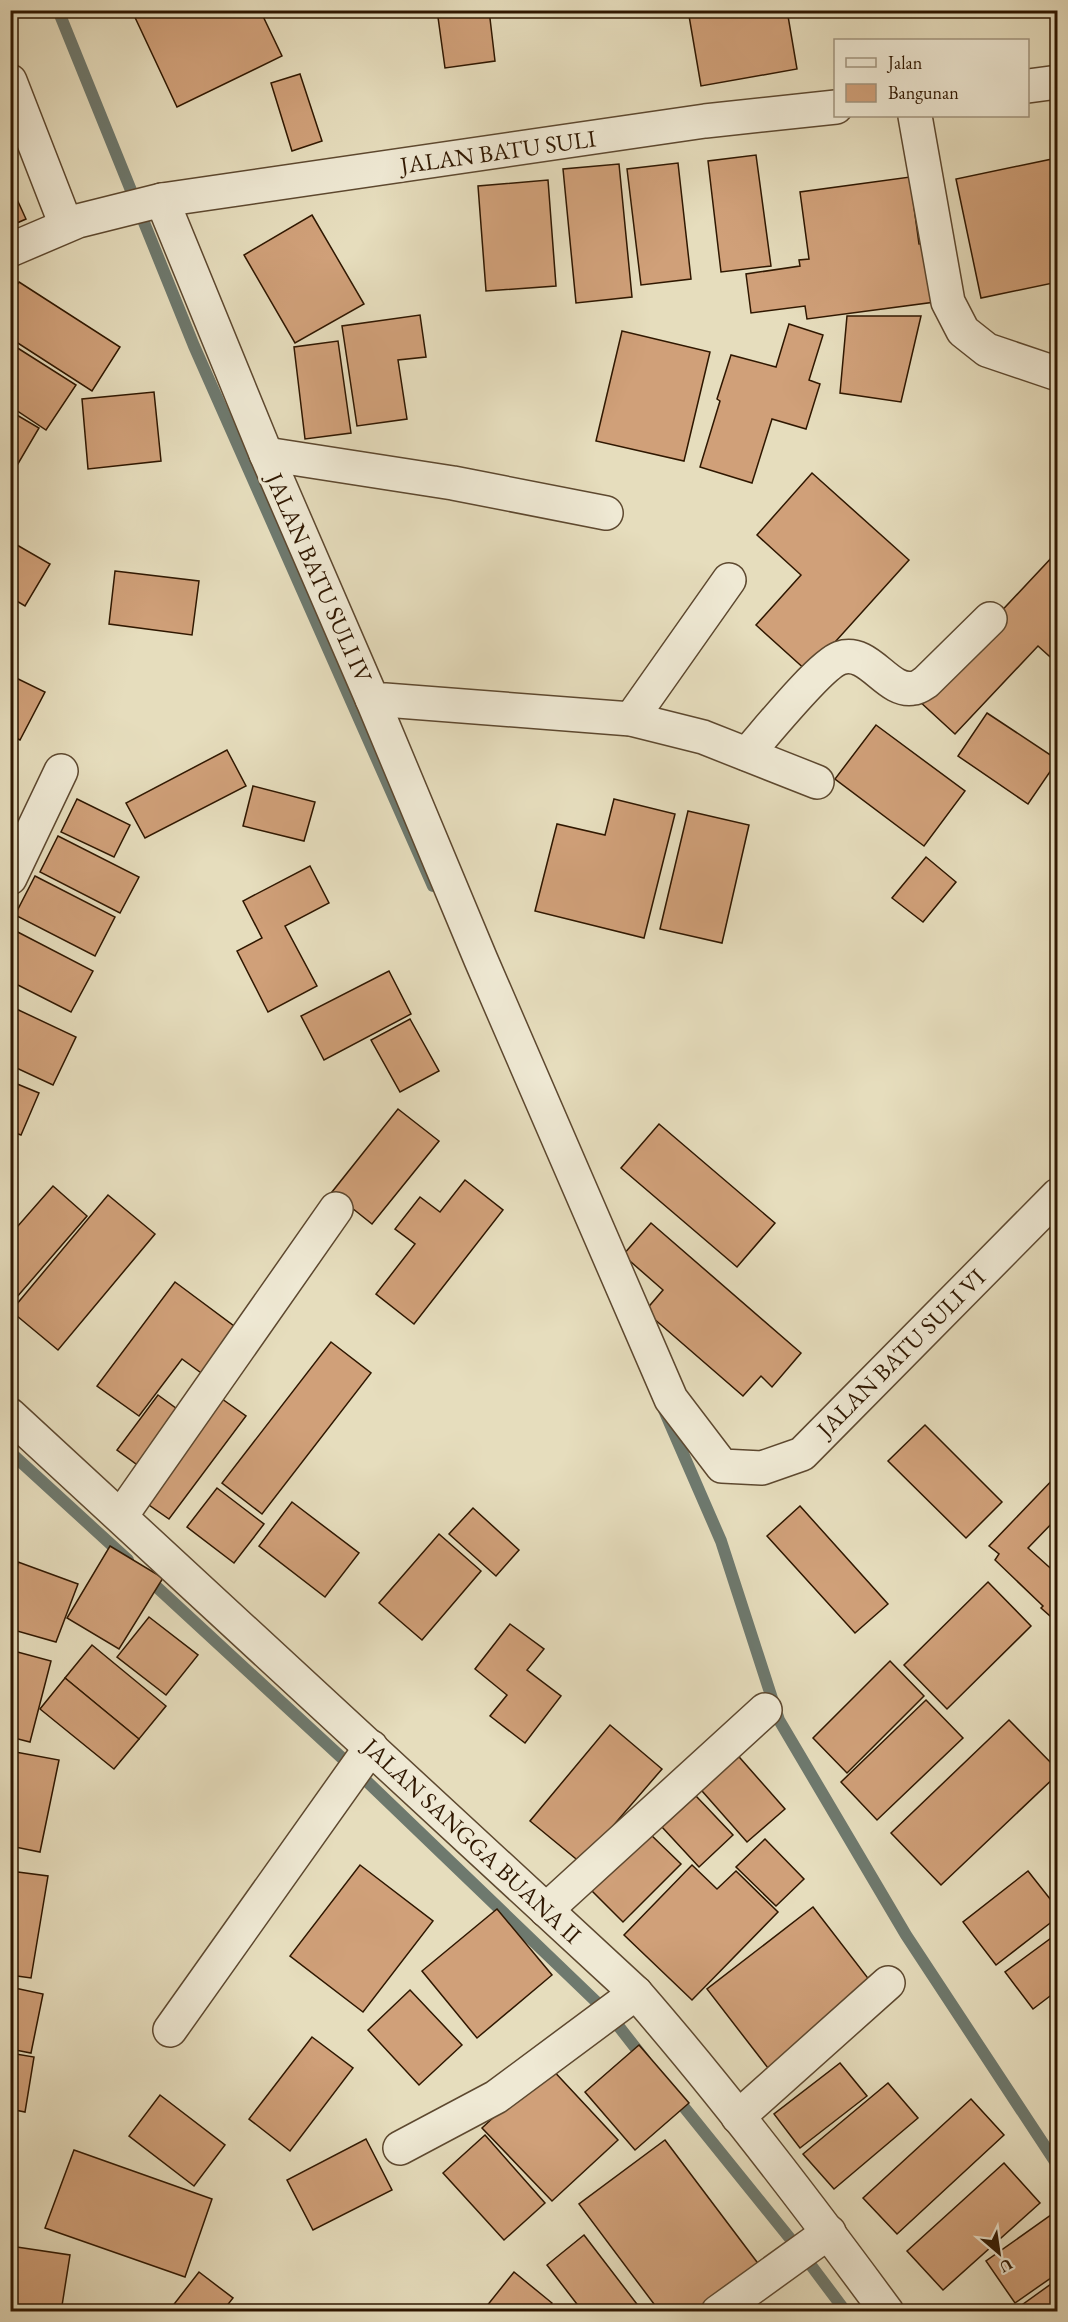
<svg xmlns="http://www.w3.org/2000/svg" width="1068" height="2322" viewBox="0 0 1068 2322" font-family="'EB Garamond',serif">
<rect width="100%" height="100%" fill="#e6ddbd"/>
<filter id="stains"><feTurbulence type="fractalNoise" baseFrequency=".00333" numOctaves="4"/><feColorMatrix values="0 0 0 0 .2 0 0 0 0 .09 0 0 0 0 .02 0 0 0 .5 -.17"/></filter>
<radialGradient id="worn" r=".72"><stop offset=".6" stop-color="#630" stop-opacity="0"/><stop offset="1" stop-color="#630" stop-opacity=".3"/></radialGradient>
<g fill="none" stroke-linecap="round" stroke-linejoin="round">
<g stroke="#6e796e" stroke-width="12">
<polyline points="58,10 194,346 433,886"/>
<polyline points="664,1410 721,1541 779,1720 906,1935 1058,2166"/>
<polyline points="10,1452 128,1560"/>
<polyline points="147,1578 355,1770 609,2014 645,2060"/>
<polyline points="675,2096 801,2252 846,2312"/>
</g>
</g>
<g fill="#d0a079" stroke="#2f1700" stroke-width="1.5">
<polygon points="260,10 282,56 177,107 132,11"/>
<polygon points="437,10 489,10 495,61 445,68"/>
<polygon points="688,10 787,10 797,69 701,86"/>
<polygon points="300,74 322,141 292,151 271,83"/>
<polygon points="756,155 771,266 721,272 708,161"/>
<polygon points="1057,158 1058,282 981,298 956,179"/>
<polygon points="678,163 691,279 641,285 627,169"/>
<polygon points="619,164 632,297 576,303 563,169"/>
<polygon points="910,177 919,244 927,243 935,302 807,319 805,306 751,313 746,274 800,266 799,260 809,259 800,192"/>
<polygon points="548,180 556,286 486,291 478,186"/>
<polygon points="10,184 26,219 10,226"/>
<polygon points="312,215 364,304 295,343 244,255"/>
<polygon points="19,282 120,347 92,391 10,338 10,295"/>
<polygon points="420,315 426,357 398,360 407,419 357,426 342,326"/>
<polygon points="847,316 921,316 901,402 840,393"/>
<polygon points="789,324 823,335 809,380 820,384 806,429 772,419 752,483 700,467 720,401 717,399 731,355 776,367"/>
<polygon points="622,331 710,352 684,461 596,441"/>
<polygon points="338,341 351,433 305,439 294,347"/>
<polygon points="16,347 76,385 46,430 10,406 10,355"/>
<polygon points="154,392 161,461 88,469 82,399"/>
<polygon points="10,411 39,428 12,474 10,474"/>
<polygon points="812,473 909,560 808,672 756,625 801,575 757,535"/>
<polygon points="10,541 50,564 25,606 10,597"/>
<polygon points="1055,554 1058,556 1058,664 1038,646 955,734 918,700"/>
<polygon points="115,571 199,581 192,635 109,624"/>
<polygon points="10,675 45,692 20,740 10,735"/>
<polygon points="987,713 1058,760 1028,804 958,756"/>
<polygon points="876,725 965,791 924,846 835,779"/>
<polygon points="227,750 246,786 145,838 126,803"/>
<polygon points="253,786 315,802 304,841 243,826"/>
<polygon points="77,799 130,825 114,857 61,832"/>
<polygon points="614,799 675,814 644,938 535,911 557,824 605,835"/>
<polygon points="688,811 749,825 722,943 660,929"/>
<polygon points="58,836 139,877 120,913 40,872"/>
<polygon points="926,857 956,882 923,922 892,898"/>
<polygon points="310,866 329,903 285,926 317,986 268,1012 237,951 262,938 243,901"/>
<polygon points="35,876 115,917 95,956 15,915"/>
<polygon points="10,928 93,971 71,1012 10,981"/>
<polygon points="389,971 411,1014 324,1060 301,1016"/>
<polygon points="10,1006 76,1037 53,1085 10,1065"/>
<polygon points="410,1019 439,1071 400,1092 371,1040"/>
<polygon points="10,1081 39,1093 21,1135 10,1131"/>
<polygon points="398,1109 439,1141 372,1224 332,1192"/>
<polygon points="659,1124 775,1223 737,1267 621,1168"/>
<polygon points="465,1180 503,1210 414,1324 376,1294 415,1244 395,1229 420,1197 440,1212"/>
<polygon points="53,1186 87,1216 10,1305 10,1235"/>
<polygon points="108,1195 155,1234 58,1350 11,1311"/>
<polygon points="651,1223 801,1353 772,1387 761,1376 743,1396 645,1311 663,1290 623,1255"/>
<polygon points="175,1282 238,1329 204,1375 182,1359 139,1416 97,1386"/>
<polygon points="331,1342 371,1373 262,1514 222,1483"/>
<polygon points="215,1394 246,1416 169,1519 139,1498"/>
<polygon points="158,1395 188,1417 147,1472 117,1450"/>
<polygon points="925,1425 1002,1502 966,1538 888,1461"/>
<polygon points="1058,1474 1058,1517 1028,1548 1058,1575 1058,1623 1041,1608 1043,1606 995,1560 999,1554 989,1546"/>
<polygon points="217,1488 264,1524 234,1563 187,1527"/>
<polygon points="292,1502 359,1553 325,1597 259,1546"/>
<polygon points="800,1506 888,1604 855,1633 767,1536"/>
<polygon points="473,1508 519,1550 496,1576 449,1534"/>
<polygon points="439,1534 481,1571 422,1640 379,1603"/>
<polygon points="110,1546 163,1578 119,1649 67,1618"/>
<polygon points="18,1562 78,1584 56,1642 10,1629 10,1614"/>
<polygon points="988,1582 1031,1626 947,1709 904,1665"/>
<polygon points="149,1617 198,1655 166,1695 117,1657"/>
<polygon points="510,1624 544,1649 527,1670 561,1696 525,1743 490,1716 507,1695 475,1669"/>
<polygon points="92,1645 166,1706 139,1739 65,1678"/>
<polygon points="10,1650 51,1661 30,1742 10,1737"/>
<polygon points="890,1661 924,1696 847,1773 813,1738"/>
<polygon points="65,1678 139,1739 114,1769 40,1709"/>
<polygon points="926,1700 963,1738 877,1820 841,1782"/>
<polygon points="1009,1720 1058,1770 1058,1774 941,1885 891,1833"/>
<polygon points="610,1725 662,1769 581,1863 530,1821"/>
<polygon points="733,1750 785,1809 747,1842 695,1783"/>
<polygon points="10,1751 59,1760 40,1852 10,1846"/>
<polygon points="696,1796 733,1835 699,1867 662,1827"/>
<polygon points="649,1833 681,1864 623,1922 591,1890"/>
<polygon points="765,1839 804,1879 776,1906 736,1867"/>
<polygon points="360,1865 433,1921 363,2012 290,1956"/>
<polygon points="692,1865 717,1889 736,1871 778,1912 692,2000 624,1935"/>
<polygon points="10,1871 48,1876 31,1978 10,1975"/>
<polygon points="1028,1871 1058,1909 1058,1917 996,1965 963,1922"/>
<polygon points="813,1907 874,1986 768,2068 707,1989"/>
<polygon points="497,1909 552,1975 477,2038 422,1971"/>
<polygon points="1058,1933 1058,1990 1033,2009 1005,1972"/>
<polygon points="10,1987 43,1994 31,2053 10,2049"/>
<polygon points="410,1990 462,2045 419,2085 368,2030"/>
<polygon points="312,2037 353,2068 290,2151 249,2119"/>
<polygon points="639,2045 689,2103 635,2150 585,2092"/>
<polygon points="10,2053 34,2057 25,2112 10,2109"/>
<polygon points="840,2063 867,2096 800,2148 774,2114"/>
<polygon points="549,2066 618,2140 552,2201 482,2128"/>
<polygon points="888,2083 918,2118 834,2189 803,2154"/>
<polygon points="160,2095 225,2145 194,2186 129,2136"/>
<polygon points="971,2099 1004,2135 897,2234 863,2198"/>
<polygon points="485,2135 545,2203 504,2240 443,2173"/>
<polygon points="366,2139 392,2190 313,2230 287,2180"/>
<polygon points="665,2140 763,2270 707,2312 660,2312 579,2204"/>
<polygon points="74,2150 212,2199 185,2277 45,2228"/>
<polygon points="1004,2163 1040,2203 943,2290 907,2251"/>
<polygon points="1058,2210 1058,2273 1015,2303 986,2261"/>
<polygon points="584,2235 643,2312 583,2312 547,2265"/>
<polygon points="10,2246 70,2255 61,2312 10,2312"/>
<polygon points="199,2272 233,2298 222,2312 168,2312"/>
<polygon points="514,2272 552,2303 545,2312 482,2312"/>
<polygon points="1058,2279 1058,2312 1012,2312"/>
</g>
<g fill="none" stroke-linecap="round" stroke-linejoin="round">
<defs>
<g id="minor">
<polyline points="10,81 66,225"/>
<polyline points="1028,86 1058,82"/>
<polyline points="915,116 948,302 963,331 987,350 1058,374"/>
<polyline points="162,200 266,454 372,699 631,719 703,737 817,782"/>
<polyline points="10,250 78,221 162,200 705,121 836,107"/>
<polyline points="266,454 453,483 606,513"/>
<polyline points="372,699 481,960 671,1399 722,1466 762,1468 802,1454 1058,1195"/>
<polyline points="631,719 729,580"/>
<path d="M747,754C764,735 820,665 840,658C870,648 887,694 914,688C918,688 923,684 926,682L990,619"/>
<polyline points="10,878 61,771"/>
<path d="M10,1415L636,1993C725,2095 807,2203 887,2312"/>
<polyline points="121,1516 336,1209"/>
<polyline points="546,1910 765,1710"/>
<polyline points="170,2030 371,1747"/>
<polyline points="738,2117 888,1983"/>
<polyline points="400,2148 496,2097 636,1993"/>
<polyline points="718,2312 829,2232"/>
</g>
</defs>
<use href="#minor" stroke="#5d482f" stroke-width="36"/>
<use href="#minor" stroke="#efe9d4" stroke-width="33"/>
</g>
<g text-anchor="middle" stroke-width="6" stroke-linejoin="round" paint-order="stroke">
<g font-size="24" fill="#2f1700" stroke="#efe9d4">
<text transform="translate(498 152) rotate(-8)" y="8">JALAN BATU SULI</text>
<text transform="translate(319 578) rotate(66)" y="8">JALAN BATU SULI IV</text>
<text transform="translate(901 1353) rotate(-45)" y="8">JALAN BATU SULI VI</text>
<text transform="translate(472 1841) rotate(43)" y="8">JALAN SANGGA BUANA II</text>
</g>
</g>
<rect width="1068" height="2322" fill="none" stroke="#e6ddbd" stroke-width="36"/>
<rect x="12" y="12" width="1044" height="2298" fill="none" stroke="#2f1700" stroke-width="3"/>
<rect x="18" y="18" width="1032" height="2286" fill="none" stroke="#2f1700" stroke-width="1.5"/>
<rect x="834" y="39" width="195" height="78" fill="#efe9d4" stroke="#a2957f" stroke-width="1.5"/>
<rect x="846" y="58" width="30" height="9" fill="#efe9d4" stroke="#a2957f" stroke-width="1.5"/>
<text x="888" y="69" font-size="18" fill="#2f1700">Jalan</text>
<rect x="846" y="84" width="30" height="18" fill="#d0a079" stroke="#a2957f" stroke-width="1.5"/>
<text x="888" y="99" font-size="18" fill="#2f1700">Bangunan</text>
<g transform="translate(999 2253) rotate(151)" stroke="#efe9d4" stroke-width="4.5" paint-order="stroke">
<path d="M0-4.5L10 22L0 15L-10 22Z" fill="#2f1700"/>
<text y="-9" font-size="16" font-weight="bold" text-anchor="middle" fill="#2f1700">U</text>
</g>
<rect width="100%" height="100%" filter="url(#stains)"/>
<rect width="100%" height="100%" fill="url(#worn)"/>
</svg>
